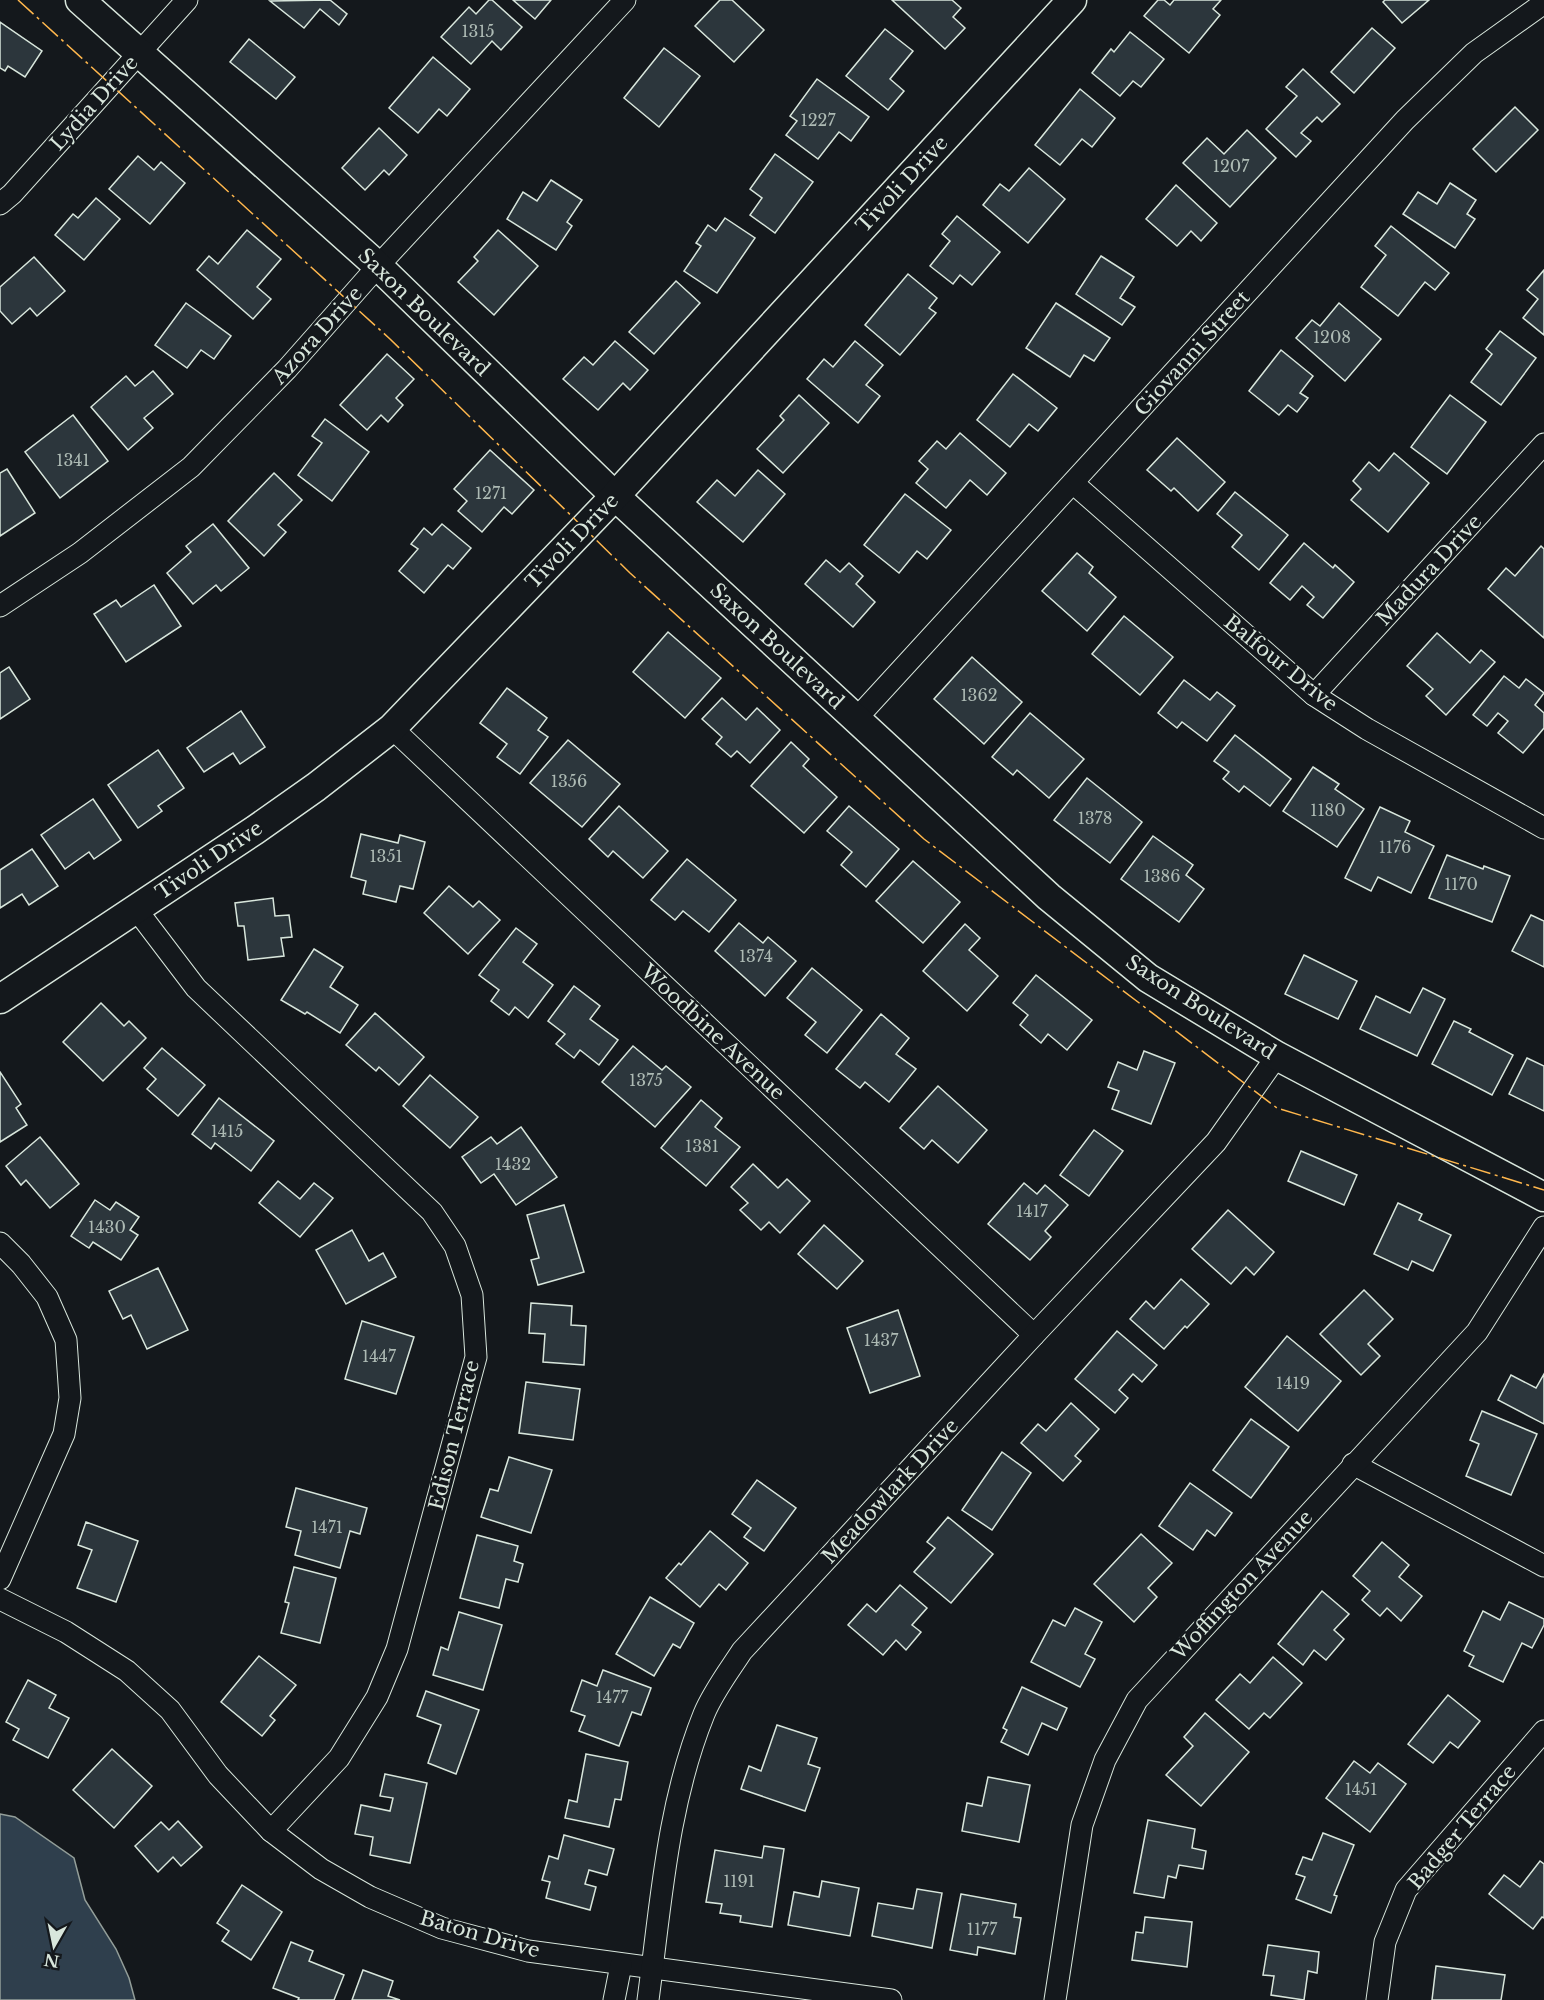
<svg xmlns="http://www.w3.org/2000/svg" width="1544" height="2000" viewBox="0 0 1544 2000" font-family="'Libre Baskerville',serif">
<rect width="100%" height="100%" fill="#14181c"/>
<polygon fill="#2f3f4d" stroke="#939e99" stroke-width="1.5" points="0,1814 15,1817 74,1858 85,1900 116,1949 129,1978 135,2000 0,2000"/>
<g fill="#2c363c" stroke="#d8e6dc" stroke-width="1.5">
<polygon points="330,0 347,14 339,25 320,9 304,28 270,1"/>
<polygon points="489,0 492,0 522,27 501,50 492,41 471,64 441,37 469,7 476,14"/>
<polygon points="513,0 551,0 535,19"/>
<polygon points="720,0 732,0 764,30 734,62 695,26"/>
<polygon points="892,0 952,0 961,8 953,17 965,28 945,49"/>
<polygon points="1158,0 1164,0 1170,5 1174,0 1221,0 1213,9 1220,15 1189,53 1144,16"/>
<polygon points="1385,0 1429,0 1402,23 1383,2"/>
<polygon points="0,22 42,51 25,77 8,66 5,71 0,68"/>
<polygon points="1372,28 1395,48 1354,93 1331,72"/>
<polygon points="885,29 913,51 890,79 904,91 888,110 846,76"/>
<polygon points="1130,32 1164,59 1141,87 1133,81 1120,96 1092,73 1111,49 1114,52"/>
<polygon points="249,39 295,77 276,99 230,62"/>
<polygon points="664,48 700,76 659,127 624,98"/>
<polygon points="433,57 470,89 447,116 439,109 418,133 389,108"/>
<polygon points="1303,69 1340,104 1322,122 1317,117 1301,133 1311,141 1296,157 1266,129 1297,96 1286,87"/>
<polygon points="817,79 869,117 851,141 839,132 818,159 786,135 797,121 790,116"/>
<polygon points="1080,89 1115,118 1092,147 1082,139 1060,165 1035,145"/>
<polygon points="1515,107 1538,130 1496,172 1473,149"/>
<polygon points="379,128 407,155 389,175 384,170 365,190 342,168"/>
<polygon points="1247,130 1276,158 1230,207 1183,163 1207,138 1224,154"/>
<polygon points="775,154 813,182 775,233 750,215 762,198 750,189"/>
<polygon points="138,156 154,170 161,162 185,183 150,224 109,189"/>
<polygon points="1029,168 1065,199 1028,243 983,205 1000,184 1009,191"/>
<polygon points="551,180 582,200 567,222 572,226 556,250 507,219 523,192 537,201"/>
<polygon points="1450,183 1476,200 1467,214 1475,219 1455,248 1403,214 1418,192 1437,204"/>
<polygon points="1176,185 1217,223 1201,241 1191,231 1177,246 1146,219"/>
<polygon points="96,198 120,219 84,260 55,235 73,214 78,218"/>
<polygon points="957,216 1000,252 972,285 960,275 953,284 930,266 950,241 942,234"/>
<polygon points="725,218 755,238 717,293 684,271 701,246 696,243 708,225 716,231"/>
<polygon points="1391,226 1449,273 1435,290 1425,282 1398,316 1361,287 1386,255 1375,246"/>
<polygon points="247,230 281,259 257,287 271,299 253,319 197,270 209,256 218,264"/>
<polygon points="498,230 538,266 494,315 458,282 478,261 474,257"/>
<polygon points="1101,256 1134,277 1120,298 1135,307 1122,325 1076,294"/>
<polygon points="34,257 65,291 37,316 30,308 12,324 0,311 0,287"/>
<polygon points="1544,270 1544,335 1523,318 1538,299 1527,290"/>
<polygon points="908,274 937,298 929,308 936,313 900,355 865,325"/>
<polygon points="676,281 700,303 654,354 629,332"/>
<polygon points="186,303 231,336 214,359 201,350 187,368 155,345"/>
<polygon points="1056,303 1110,338 1094,361 1084,355 1070,377 1026,348"/>
<polygon points="1339,303 1381,339 1345,381 1296,338 1312,320 1320,326"/>
<polygon points="1500,331 1536,358 1501,405 1471,382 1492,354 1486,349"/>
<polygon points="615,341 648,370 630,390 623,383 598,410 563,379 584,357 593,365"/>
<polygon points="855,341 883,365 866,385 880,396 858,423 807,379 824,359 833,367"/>
<polygon points="1281,350 1313,376 1300,393 1308,398 1297,412 1288,405 1279,415 1249,391"/>
<polygon points="387,354 414,379 396,398 403,405 388,422 381,415 367,430 340,405"/>
<polygon points="153,371 173,394 144,418 153,428 128,450 91,407 126,376 135,386"/>
<polygon points="1013,374 1057,408 1038,431 1029,424 1010,447 977,420"/>
<polygon points="799,395 829,423 783,473 757,449 784,420 780,416"/>
<polygon points="1450,395 1486,422 1447,474 1411,447"/>
<polygon points="73,415 108,461 60,498 25,452"/>
<polygon points="325,419 369,452 332,501 298,475 322,443 312,436"/>
<polygon points="960,433 1006,473 987,495 970,480 946,508 916,483 928,469 919,461 937,441 946,449"/>
<polygon points="1177,438 1225,482 1198,511 1174,488 1171,491 1147,470"/>
<polygon points="490,450 534,490 512,514 504,507 482,532 458,511 467,501 454,489"/>
<polygon points="1394,453 1429,483 1388,532 1351,500 1361,489 1353,481 1369,462 1379,471"/>
<polygon points="7,469 35,513 0,536 0,473"/>
<polygon points="758,470 785,494 743,542 697,502 717,480 735,496"/>
<polygon points="274,473 302,500 278,525 286,532 264,556 228,521"/>
<polygon points="1235,492 1288,535 1259,570 1232,547 1242,535 1217,514"/>
<polygon points="905,494 951,530 927,559 917,551 899,573 864,545"/>
<polygon points="213,524 249,568 221,591 216,585 193,604 167,573 191,552 186,546"/>
<polygon points="442,524 471,548 453,569 448,565 424,593 399,571 418,549 411,544 424,528 432,535"/>
<polygon points="1304,543 1333,568 1335,565 1354,582 1323,618 1307,605 1314,597 1302,586 1290,600 1270,583"/>
<polygon points="1541,546 1544,549 1544,638 1488,589 1506,568 1515,576"/>
<polygon points="1077,553 1093,567 1089,573 1116,597 1087,631 1042,591"/>
<polygon points="826,560 840,572 849,563 863,576 856,584 875,602 853,627 805,584"/>
<polygon points="154,585 181,626 126,662 94,614 116,600 121,607"/>
<polygon points="1124,616 1173,657 1140,695 1092,654"/>
<polygon points="668,632 721,678 685,718 633,672"/>
<polygon points="1437,633 1470,663 1481,650 1495,662 1446,715 1426,696 1433,689 1407,666"/>
<polygon points="972,657 1022,702 984,744 934,699"/>
<polygon points="9,667 30,699 0,719 0,673"/>
<polygon points="1504,676 1519,688 1526,679 1544,693 1535,705 1544,713 1544,728 1523,753 1498,733 1508,721 1498,713 1487,726 1473,715"/>
<polygon points="1184,680 1210,700 1217,692 1235,706 1207,741 1182,722 1177,728 1158,713"/>
<polygon points="507,688 547,718 538,730 548,737 520,774 497,757 507,744 480,723"/>
<polygon points="722,698 746,720 757,708 780,730 750,763 737,751 731,757 716,744 722,737 702,719"/>
<polygon points="241,711 265,747 240,764 233,753 204,772 187,748"/>
<polygon points="1030,713 1084,759 1049,798 1017,770 1013,775 992,757"/>
<polygon points="1235,735 1291,779 1270,806 1244,786 1239,792 1223,779 1229,772 1214,761"/>
<polygon points="568,740 620,784 582,827 530,783"/>
<polygon points="791,742 809,759 803,766 837,797 804,833 751,786"/>
<polygon points="158,750 184,788 158,806 162,811 138,828 108,785"/>
<polygon points="1313,767 1339,784 1335,789 1364,809 1337,847 1283,811"/>
<polygon points="1087,778 1142,822 1110,863 1054,820"/>
<polygon points="93,799 121,840 94,859 89,852 65,869 41,835"/>
<polygon points="619,806 668,851 643,878 613,851 608,857 589,839"/>
<polygon points="849,806 899,849 866,887 841,865 852,852 827,831"/>
<polygon points="1380,807 1410,821 1405,832 1434,846 1411,893 1378,877 1371,891 1345,878"/>
<polygon points="361,834 398,843 400,835 425,842 413,889 400,886 396,902 363,894 366,881 351,877"/>
<polygon points="1153,836 1193,865 1186,875 1204,889 1179,922 1121,879"/>
<polygon points="32,849 58,886 29,905 22,894 0,908 0,870"/>
<polygon points="1447,855 1483,869 1484,866 1510,876 1492,922 1429,898"/>
<polygon points="687,859 736,900 709,932 683,911 675,920 651,900"/>
<polygon points="913,861 960,902 923,943 876,901"/>
<polygon points="449,886 473,907 479,901 500,920 468,954 424,913"/>
<polygon points="273,898 275,916 289,915 292,937 281,938 284,956 248,960 244,926 238,926 235,903"/>
<polygon points="1531,915 1544,921 1544,967 1512,951"/>
<polygon points="739,923 763,943 768,937 796,961 765,996 715,951"/>
<polygon points="965,924 980,938 969,950 998,976 967,1011 923,971"/>
<polygon points="516,928 537,944 523,962 553,985 528,1018 515,1007 509,1015 491,1001 499,990 479,975"/>
<polygon points="314,949 343,967 330,987 358,1005 340,1033 307,1012 305,1014 281,1000"/>
<polygon points="1304,955 1357,981 1338,1019 1285,994"/>
<polygon points="812,968 862,1010 827,1053 805,1035 816,1022 787,998"/>
<polygon points="1036,975 1092,1020 1067,1050 1048,1034 1041,1043 1020,1025 1028,1015 1013,1003"/>
<polygon points="574,986 600,1006 590,1019 618,1040 599,1065 580,1050 574,1058 556,1044 565,1034 548,1021"/>
<polygon points="1423,988 1445,999 1417,1056 1360,1029 1376,996 1410,1013"/>
<polygon points="101,1003 124,1026 129,1021 146,1038 103,1081 63,1042"/>
<polygon points="375,1013 424,1057 399,1085 379,1067 376,1071 346,1045"/>
<polygon points="881,1014 909,1038 896,1054 916,1069 889,1102 865,1082 860,1088 836,1069"/>
<polygon points="1454,1021 1471,1029 1469,1032 1513,1055 1492,1095 1432,1064"/>
<polygon points="633,1046 662,1070 666,1066 691,1087 655,1127 602,1082"/>
<polygon points="162,1048 205,1085 178,1116 147,1089 156,1079 144,1068"/>
<polygon points="1144,1051 1175,1063 1151,1124 1112,1109 1119,1091 1108,1087 1118,1062 1137,1070"/>
<polygon points="1527,1058 1544,1066 1544,1111 1509,1094"/>
<polygon points="0,1072 21,1104 16,1108 27,1125 0,1142"/>
<polygon points="430,1075 478,1117 450,1148 403,1106"/>
<polygon points="938,1086 987,1130 958,1163 932,1140 924,1149 900,1128"/>
<polygon points="219,1098 274,1141 251,1171 215,1143 211,1149 192,1134"/>
<polygon points="701,1100 722,1118 715,1127 740,1147 706,1186 661,1148"/>
<polygon points="521,1127 557,1177 516,1205 494,1174 481,1183 462,1157 491,1137 497,1144"/>
<polygon points="1094,1130 1123,1151 1089,1196 1060,1175"/>
<polygon points="40,1137 79,1184 50,1208 26,1180 21,1185 6,1166"/>
<polygon points="1301,1151 1357,1175 1344,1205 1288,1181"/>
<polygon points="753,1164 778,1188 787,1179 810,1201 780,1233 769,1222 761,1230 740,1210 748,1203 731,1187"/>
<polygon points="278,1181 300,1199 314,1183 333,1198 300,1237 259,1203"/>
<polygon points="1024,1183 1037,1194 1045,1185 1068,1205 1045,1231 1051,1237 1030,1260 988,1224"/>
<polygon points="95,1200 110,1210 116,1202 139,1217 130,1230 138,1235 121,1260 93,1242 89,1248 71,1236"/>
<polygon points="1398,1203 1422,1214 1419,1220 1451,1235 1433,1271 1412,1261 1408,1270 1374,1254"/>
<polygon points="564,1205 584,1272 538,1285 531,1260 539,1258 527,1215"/>
<polygon points="1228,1210 1274,1252 1254,1275 1246,1267 1231,1284 1192,1249"/>
<polygon points="824,1225 863,1261 837,1289 798,1254"/>
<polygon points="352,1230 369,1261 383,1253 396,1277 346,1304 316,1250"/>
<polygon points="158,1268 188,1330 147,1349 131,1315 123,1319 109,1291"/>
<polygon points="1181,1279 1209,1304 1187,1328 1185,1326 1164,1349 1130,1319 1146,1301 1154,1309"/>
<polygon points="1364,1290 1393,1319 1368,1344 1380,1356 1361,1375 1320,1334"/>
<polygon points="531,1303 572,1306 571,1325 586,1326 584,1365 543,1362 545,1334 529,1333"/>
<polygon points="898,1310 920,1376 870,1393 847,1328"/>
<polygon points="362,1321 414,1337 396,1394 345,1379"/>
<polygon points="1117,1331 1157,1365 1142,1382 1133,1374 1119,1390 1128,1398 1115,1413 1075,1379"/>
<polygon points="1287,1336 1341,1381 1298,1431 1245,1387"/>
<polygon points="1544,1374 1544,1424 1498,1400 1511,1375 1536,1388"/>
<polygon points="526,1382 580,1389 573,1440 519,1433"/>
<polygon points="1071,1403 1099,1429 1075,1456 1081,1461 1063,1481 1021,1443 1038,1424 1046,1431"/>
<polygon points="1482,1411 1537,1434 1511,1495 1466,1476 1479,1444 1470,1440"/>
<polygon points="1251,1419 1289,1447 1251,1498 1213,1470"/>
<polygon points="1002,1452 1031,1473 992,1530 962,1510"/>
<polygon points="509,1457 552,1470 531,1533 481,1517 490,1489 498,1491"/>
<polygon points="757,1480 796,1508 764,1551 744,1537 751,1528 732,1514"/>
<polygon points="1190,1483 1232,1513 1215,1536 1207,1530 1193,1550 1159,1526"/>
<polygon points="296,1488 367,1508 360,1534 350,1531 340,1568 295,1555 301,1531 286,1527"/>
<polygon points="948,1517 993,1554 951,1603 914,1572 935,1548 927,1542"/>
<polygon points="86,1522 138,1541 116,1602 77,1588 92,1550 78,1545"/>
<polygon points="710,1531 748,1563 726,1590 719,1584 700,1607 666,1578 679,1563 681,1565"/>
<polygon points="1141,1534 1172,1563 1148,1588 1157,1597 1134,1622 1094,1584"/>
<polygon points="477,1535 518,1546 514,1561 523,1564 518,1582 506,1579 499,1608 460,1598"/>
<polygon points="1382,1542 1409,1565 1399,1577 1422,1596 1401,1621 1387,1608 1380,1616 1362,1600 1370,1591 1353,1576"/>
<polygon points="294,1567 336,1578 320,1643 281,1633 289,1603 285,1602"/>
<polygon points="900,1585 927,1608 912,1625 921,1632 906,1650 896,1640 883,1655 848,1625 867,1604 876,1612"/>
<polygon points="1322,1591 1349,1614 1334,1630 1344,1639 1326,1660 1314,1650 1303,1665 1278,1644"/>
<polygon points="650,1597 694,1623 680,1648 673,1644 654,1676 616,1654"/>
<polygon points="1509,1602 1544,1619 1544,1625 1532,1648 1522,1643 1503,1682 1469,1666 1474,1656 1464,1651 1483,1611 1500,1620"/>
<polygon points="1075,1608 1102,1622 1085,1654 1095,1659 1080,1687 1031,1662 1053,1620 1065,1626"/>
<polygon points="459,1612 502,1625 483,1690 433,1675 441,1647 448,1650"/>
<polygon points="259,1656 296,1685 270,1716 275,1720 262,1736 221,1702"/>
<polygon points="1273,1657 1302,1683 1270,1718 1264,1713 1249,1729 1216,1700 1240,1674 1250,1683"/>
<polygon points="603,1670 651,1688 641,1715 632,1712 619,1746 579,1731 585,1716 571,1711 582,1680 597,1686"/>
<polygon points="28,1680 56,1695 49,1708 69,1718 48,1758 13,1740 19,1729 6,1722"/>
<polygon points="1022,1687 1067,1708 1057,1730 1042,1723 1028,1755 1001,1742 1007,1730 1003,1728"/>
<polygon points="426,1691 479,1710 456,1774 428,1763 441,1725 417,1716"/>
<polygon points="1448,1695 1480,1721 1458,1748 1450,1742 1433,1763 1408,1744"/>
<polygon points="1205,1713 1249,1752 1201,1806 1166,1775 1193,1746 1184,1737"/>
<polygon points="777,1725 817,1738 808,1764 820,1768 805,1811 741,1789 749,1766 761,1771"/>
<polygon points="112,1749 152,1786 114,1828 73,1790"/>
<polygon points="586,1754 628,1762 621,1800 615,1799 609,1827 565,1818 569,1800 577,1802"/>
<polygon points="1354,1761 1370,1773 1378,1763 1406,1784 1370,1832 1326,1798"/>
<polygon points="385,1774 427,1783 410,1863 370,1855 373,1837 355,1834 361,1805 390,1811 393,1798 380,1796"/>
<polygon points="988,1777 1030,1785 1019,1842 962,1831 967,1803 982,1806"/>
<polygon points="1148,1820 1195,1829 1192,1848 1206,1851 1203,1869 1179,1865 1176,1878 1168,1876 1164,1898 1134,1893"/>
<polygon points="178,1821 202,1847 181,1866 173,1857 158,1872 135,1846 161,1822 169,1830"/>
<polygon points="1323,1833 1354,1845 1334,1895 1337,1896 1331,1913 1296,1899 1305,1877 1296,1874 1303,1857 1312,1860"/>
<polygon points="564,1835 614,1849 607,1875 589,1870 585,1884 596,1887 590,1910 546,1898 550,1882 542,1880 549,1856 558,1859"/>
<polygon points="764,1846 784,1849 772,1927 740,1922 741,1916 720,1913 722,1904 706,1902 715,1850 762,1858"/>
<polygon points="1540,1861 1544,1864 1544,1918 1542,1917 1533,1929 1489,1894 1504,1875 1520,1887"/>
<polygon points="822,1881 859,1888 850,1936 788,1925 794,1892 819,1897"/>
<polygon points="242,1885 282,1912 251,1960 222,1941 229,1931 217,1923"/>
<polygon points="917,1889 942,1893 932,1948 872,1936 878,1903 913,1909"/>
<polygon points="961,1894 1016,1904 1014,1917 1021,1918 1015,1954 978,1947 977,1955 950,1950"/>
<polygon points="1145,1917 1192,1922 1187,1967 1132,1960 1136,1932 1143,1933"/>
<polygon points="291,1942 313,1951 309,1961 344,1975 334,2000 298,2000 299,1998 273,1988"/>
<polygon points="1268,1945 1319,1952 1317,1973 1308,1971 1304,2000 1271,1995 1274,1976 1263,1975"/>
<polygon points="1436,1966 1505,1975 1501,2000 1432,2000"/>
<polygon points="363,1970 393,1981 388,1996 400,2000 352,2000"/>
</g>
<g fill="none" stroke-linecap="round" stroke-linejoin="round">
<defs>
<g id="street">
<polyline points="0,204 12,194 187,0"/>
<polyline points="1073,483 1314,695 1367,729 1544,828"/>
<polyline points="0,606 80,553 191,467 287,369 378,266 625,0"/>
<polyline points="1314,695 1544,444"/>
<polyline points="856,719 1405,120 1474,53 1544,3"/>
<polyline points="392,728 1034,1335"/>
<polyline points="136,909 196,988 432,1212 455,1246 472,1295 476,1357 397,1649 377,1697 339,1758 271,1831"/>
<polyline points="0,1243 21,1264 47,1297 66,1340 70,1398 64,1434 0,1579"/>
<polyline points="1353,1464 1544,1566"/>
<polyline points="0,1599 66,1632 127,1671 170,1710 218,1775 271,1831 321,1869 370,1897 442,1928 528,1951 891,2000"/>
<polyline points="614,2000 621,1965"/>
<path d="M648,2000C661,1904 667,1805 704,1714C713,1692 729,1671 742,1651L1034,1335L1216,1142L1277,1056"/>
<polyline points="1055,2000 1082,1825 1105,1760 1137,1700 1477,1332 1544,1227"/>
<polyline points="1377,2000 1385,1942 1406,1890 1544,1731"/>
</g>
<g id="secondary">
<polyline points="80,0 378,266 615,496 1049,897 1148,978 1277,1056 1544,1197"/>
<polyline points="0,999 255,830 316,787 392,728 615,496 1072,0"/>
</g>
</defs>
<use href="#street" stroke="#d8e6dc" stroke-width="23"/>
<use href="#secondary" stroke="#d8e6dc" stroke-width="31"/>
<use href="#street" stroke="#14181c" stroke-width="21"/>
<use href="#secondary" stroke="#14181c" stroke-width="28"/>
<polyline stroke="#ffb74d" stroke-width="1.5" stroke-dasharray="21 4.5 3 4.5" stroke-linecap="butt" points="18,0 390,339 630,573 924,839 1277,1108 1544,1190"/>
</g>
<g text-anchor="middle" stroke-width="4.5" stroke-linejoin="round" paint-order="stroke">
<g font-size="16" fill="#adbab4">
<text x="478" y="37">1315</text>
<text x="818" y="126">1227</text>
<text x="1231" y="172">1207</text>
<text x="1332" y="343">1208</text>
<text x="73" y="466">1341</text>
<text x="491" y="499">1271</text>
<text x="979" y="701">1362</text>
<text x="569" y="787">1356</text>
<text x="1328" y="816">1180</text>
<text x="1095" y="824">1378</text>
<text x="1395" y="853">1176</text>
<text x="386" y="862">1351</text>
<text x="1162" y="882">1386</text>
<text x="1461" y="890">1170</text>
<text x="756" y="962">1374</text>
<text x="646" y="1086">1375</text>
<text x="227" y="1137">1415</text>
<text x="702" y="1152">1381</text>
<text x="513" y="1170">1432</text>
<text x="1032" y="1217">1417</text>
<text x="107" y="1233">1430</text>
<text x="881" y="1346">1437</text>
<text x="379" y="1362">1447</text>
<text x="1293" y="1389">1419</text>
<text x="327" y="1533">1471</text>
<text x="612" y="1703">1477</text>
<text x="1361" y="1795">1451</text>
<text x="739" y="1887">1191</text>
<text x="982" y="1935">1177</text>
</g>
<g font-size="20" fill="#d8e6dc" stroke="#14181c">
<text transform="translate(94 103) rotate(-48)" y="7">Lydia Drive</text>
<text transform="translate(902 184) rotate(-47)" y="7">Tivoli Drive</text>
<text transform="translate(424 312) rotate(44)" y="7">Saxon Boulevard</text>
<text transform="translate(317 335) rotate(-48)" y="7">Azora Drive</text>
<text transform="translate(1192 353) rotate(-48)" y="7">Giovanni Street</text>
<text transform="translate(572 541) rotate(-46)" y="7">Tivoli Drive</text>
<text transform="translate(1429 570) rotate(-47)" y="7">Madura Drive</text>
<text transform="translate(777 646) rotate(43)" y="7">Saxon Boulevard</text>
<text transform="translate(1281 663) rotate(39)" y="7">Balfour Drive</text>
<text transform="translate(209 860) rotate(-34)" y="7">Tivoli Drive</text>
<text transform="translate(1201 1007) rotate(33)" y="7">Saxon Boulevard</text>
<text transform="translate(713 1032) rotate(43)" y="7">Woodbine Avenue</text>
<text transform="translate(454 1435) rotate(-76)" y="7">Edison Terrace</text>
<text transform="translate(890 1491) rotate(-47)" y="7">Meadowlark Drive</text>
<text transform="translate(1242 1585) rotate(-47)" y="7">Woffington Avenue</text>
<text transform="translate(1462 1827) rotate(-50)" y="7">Badger Terrace</text>
<text transform="translate(480 1934) rotate(16)" y="7">Baton Drive</text>
</g>
</g>
<g transform="translate(54 1946) rotate(189)" stroke="#14181c" stroke-width="4.5" paint-order="stroke">
<path d="M0-4.5L10 22L0 15L-10 22Z" fill="#d8e6dc"/>
<text y="-9" font-size="16" font-weight="bold" text-anchor="middle" fill="#d8e6dc">N</text>
</g>
</svg>
